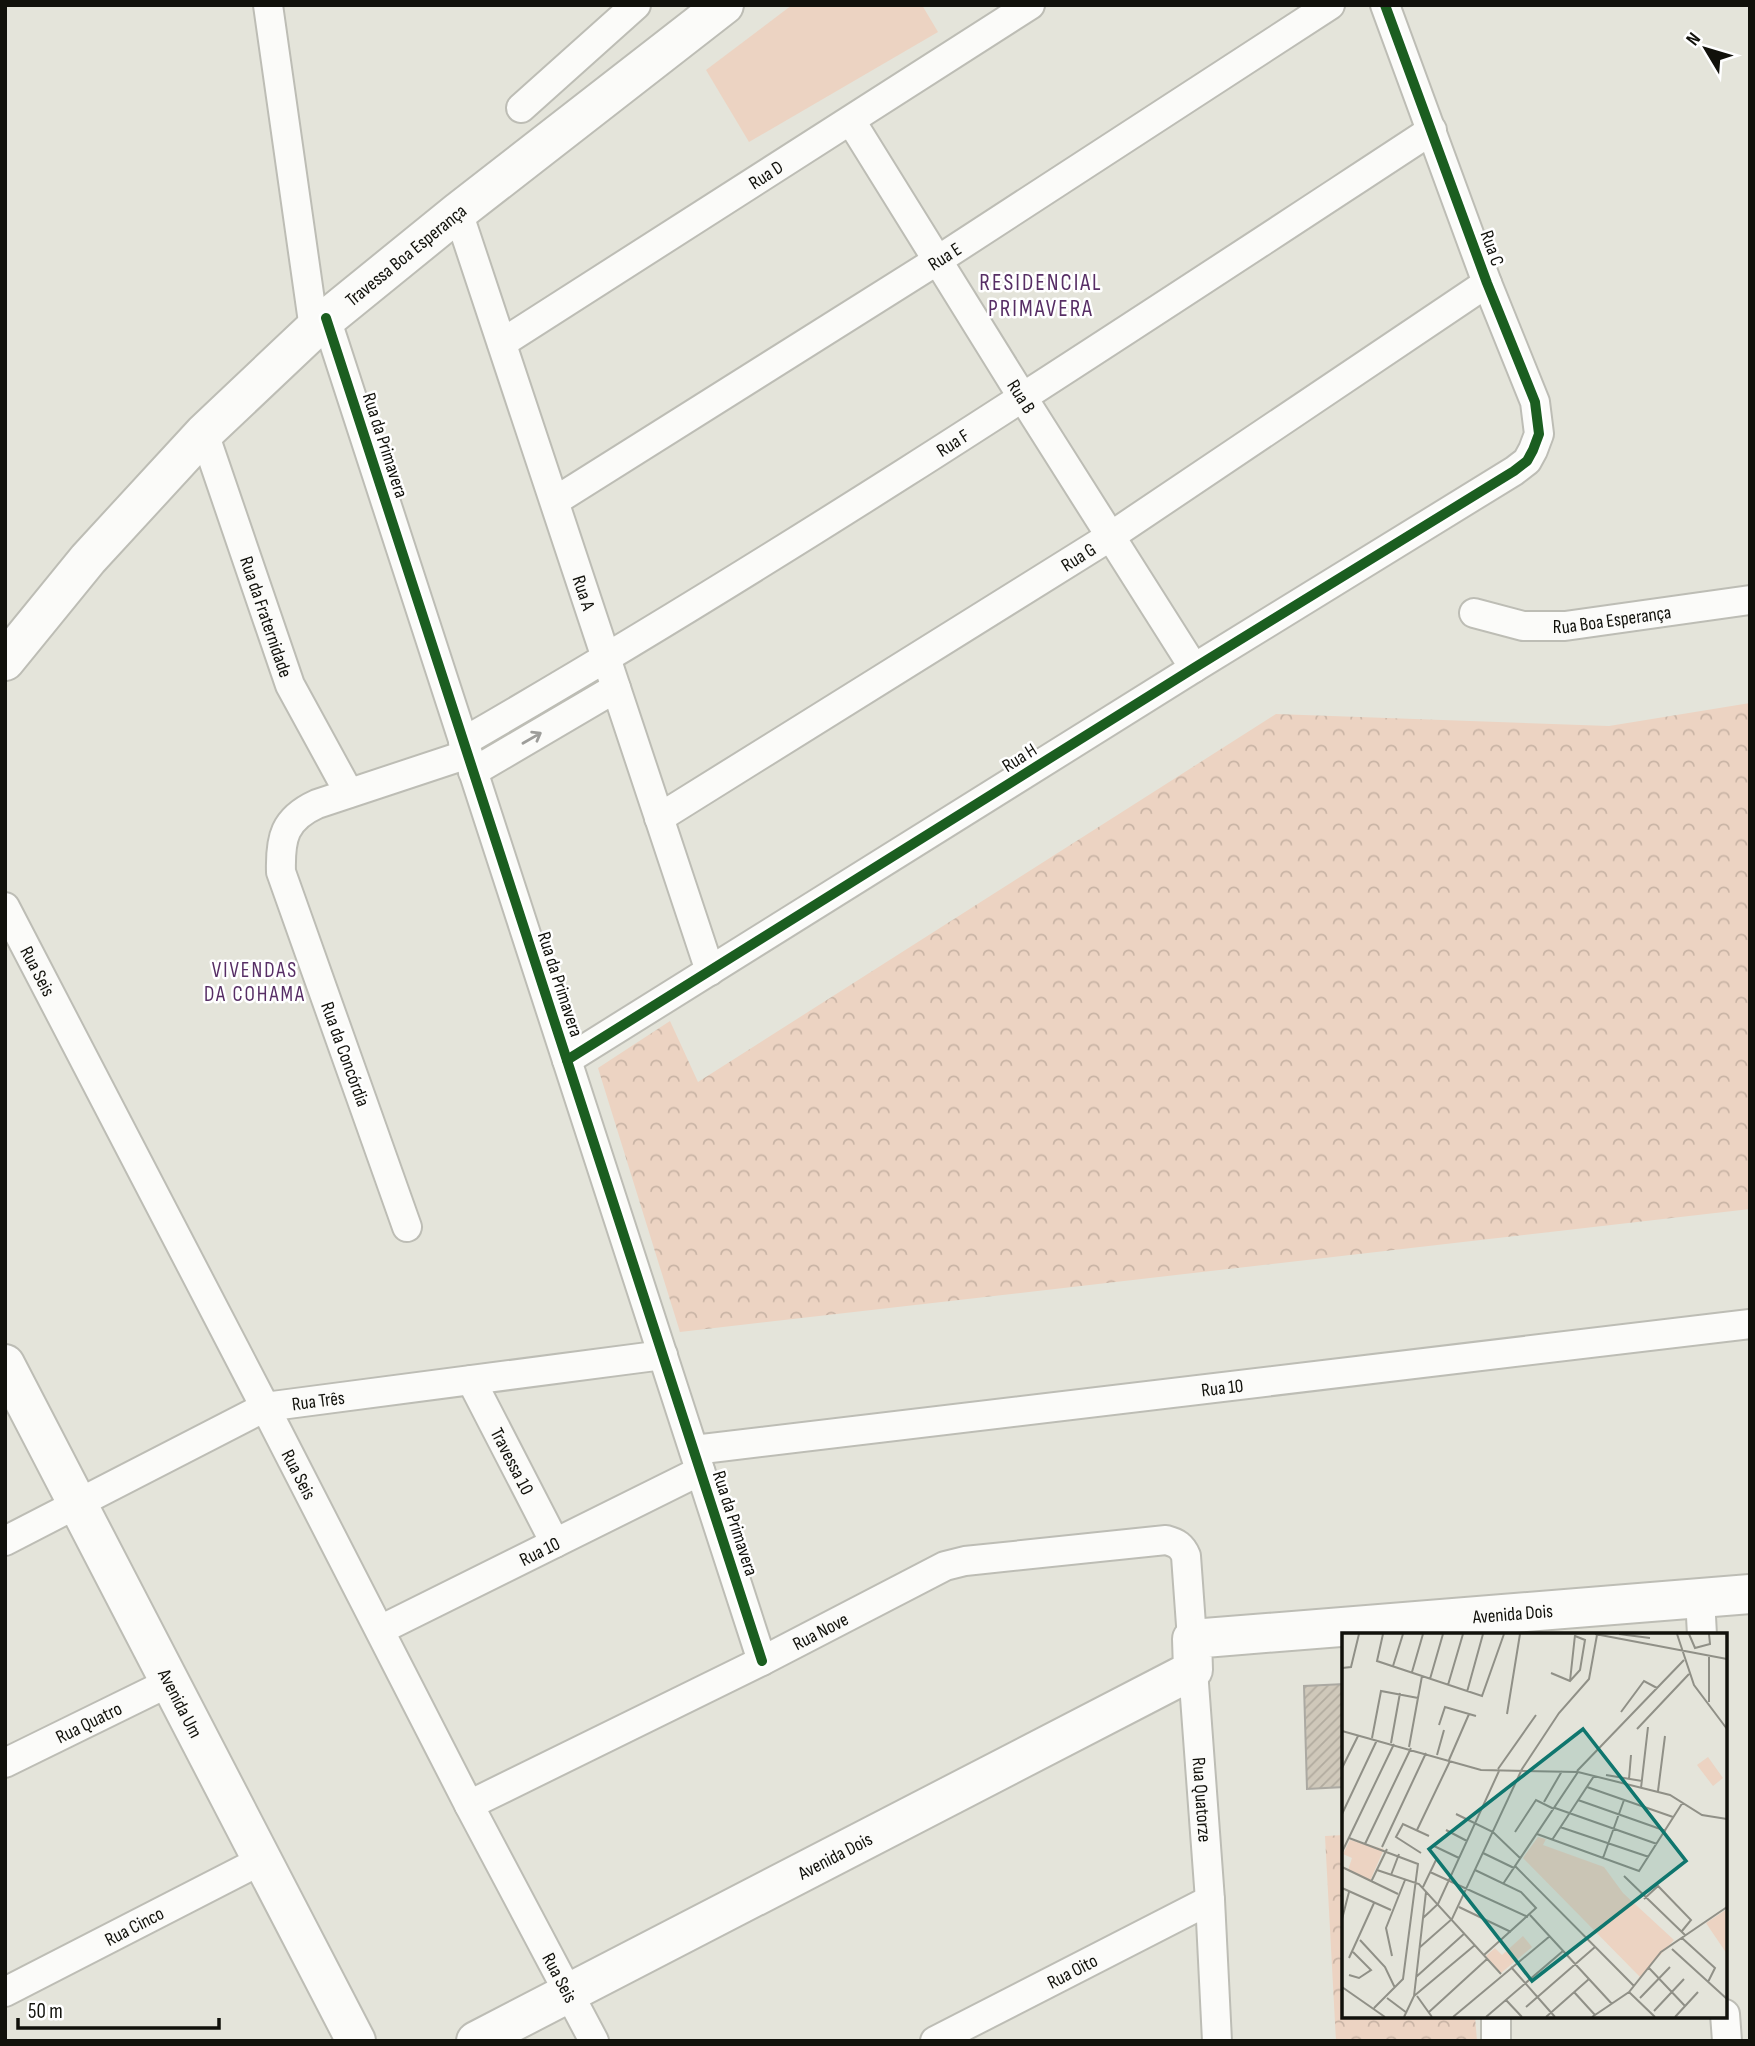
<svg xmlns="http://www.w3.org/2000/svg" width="1755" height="2046" viewBox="0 0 1755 2046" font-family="'Sofia Sans Condensed',sans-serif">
<defs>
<pattern id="forest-crowns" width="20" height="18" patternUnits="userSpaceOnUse" patternTransform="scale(1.75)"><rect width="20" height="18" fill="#ecd3c2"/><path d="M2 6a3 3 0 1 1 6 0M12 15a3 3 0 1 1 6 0" fill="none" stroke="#c9b4a5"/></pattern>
<pattern id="building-hatch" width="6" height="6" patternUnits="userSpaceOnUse" patternTransform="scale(1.75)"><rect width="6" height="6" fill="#cfc8ba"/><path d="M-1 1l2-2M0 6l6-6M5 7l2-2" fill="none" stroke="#b1ab9f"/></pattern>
</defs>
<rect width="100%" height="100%" fill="#e4e4da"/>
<g fill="url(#forest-crowns)">
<polygon points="1750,703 1750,1209 680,1332 598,1068 670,1021 698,1082 1276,714 1609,726"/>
<polygon points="1344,1835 1344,2016 1475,2016 1477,2041 1336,2041 1325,1836"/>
</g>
<polygon fill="#ecd3c2" points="792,5 922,5 938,32 749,142 706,70"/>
<polygon fill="url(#building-hatch)" stroke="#aba9a2" stroke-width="2" points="1344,1684 1344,1787 1307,1789 1304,1686"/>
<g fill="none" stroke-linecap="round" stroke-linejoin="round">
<defs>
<g id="street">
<polyline points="268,5 314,329"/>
<polyline points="521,108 636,5"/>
<path id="s1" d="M851,121L1023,398L1194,668"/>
<path id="s2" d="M458,212L710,971"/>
<polyline points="326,318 762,1661"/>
<path id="s3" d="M502,343L1030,5"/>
<path id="s4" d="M204,433L290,685L349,793"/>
<path id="s5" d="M555,501L938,260L1330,5"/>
<path id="s6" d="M1474,613L1523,626H1565L1750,600"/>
<path id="s7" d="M463,742C794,551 1113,339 1432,130"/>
<polyline points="473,772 616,688"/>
<path id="s8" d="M659,818L1111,536L1487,283"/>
<path id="s9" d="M5,907L265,1407L469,1805L594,2041"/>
<polyline points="567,1060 1194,668 1514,471 1527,461 1533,450 1539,434 1535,402 1487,283 1385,5"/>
<path d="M407,1227L281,872C280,838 284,819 317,804L468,754"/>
<path id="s10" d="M471,1380L555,1543"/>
<path id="s11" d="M694,1450L1750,1324"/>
<path id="s12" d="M5,1541L265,1407L663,1355"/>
<polyline points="1700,1598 1702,1635"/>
<path id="s13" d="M380,1630L700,1471"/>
<path id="s14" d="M1193,1670L1210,1900L1217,2041"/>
<path id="s15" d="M5,1763L170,1682"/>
<path id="s16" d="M469,1805L762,1661L945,1566L965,1561L1166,1540C1177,1543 1182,1546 1186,1556L1192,1639"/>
<path id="s17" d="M5,1992L262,1860"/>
<polyline points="1725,2014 1727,2041"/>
<polyline points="1496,2016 1496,2041"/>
<path id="s18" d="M935,2041L1210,1900"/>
</g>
<g id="secondary">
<path id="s19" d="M5,661L88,559L204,433L314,329L458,212L724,5"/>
<path id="s20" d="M5,1364L356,2041"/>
<path id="s21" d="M476,2041L1193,1670L1192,1639L1750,1594"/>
</g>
</defs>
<use href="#street" stroke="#bdbdb5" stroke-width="32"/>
<use href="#secondary" stroke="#bdbdb5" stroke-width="42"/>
<use href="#street" stroke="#fbfbf9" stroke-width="28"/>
<use href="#secondary" stroke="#fbfbf9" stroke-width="38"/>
<defs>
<g id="cycleway">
<polyline points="326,318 762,1661"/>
<polyline points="567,1060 1194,668 1514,471 1527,461 1533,450 1539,434 1535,402 1487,283 1385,5"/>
</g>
</defs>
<use href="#cycleway" stroke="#fff" stroke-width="15"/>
<use href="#cycleway" stroke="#1b5e20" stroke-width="10"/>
</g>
<defs><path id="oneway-shaft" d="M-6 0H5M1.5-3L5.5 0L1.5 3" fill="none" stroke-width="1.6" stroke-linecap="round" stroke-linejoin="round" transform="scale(1.75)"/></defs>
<use stroke="#9d9d9a" href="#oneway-shaft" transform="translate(532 738) rotate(-30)"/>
<g text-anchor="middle" stroke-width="5" stroke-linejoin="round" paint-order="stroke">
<g font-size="19" fill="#11110b" stroke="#fff">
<text dy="7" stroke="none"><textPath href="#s3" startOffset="313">Rua D</textPath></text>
<text transform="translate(1493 248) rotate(70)" y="7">Rua C</text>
<text dy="7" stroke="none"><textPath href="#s19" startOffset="572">Travessa Boa Esperança</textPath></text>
<text dy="7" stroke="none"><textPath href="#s5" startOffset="460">Rua E</textPath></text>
<text dy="7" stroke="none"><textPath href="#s1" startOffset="324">Rua B</textPath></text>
<text dy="7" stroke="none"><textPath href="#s7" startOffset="574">Rua F</textPath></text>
<text transform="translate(386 445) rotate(72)" y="7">Rua da Primavera</text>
<text dy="7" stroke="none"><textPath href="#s8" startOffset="494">Rua G</textPath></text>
<text dy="7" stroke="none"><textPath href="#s2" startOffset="401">Rua A</textPath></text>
<text dy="7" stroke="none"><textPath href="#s4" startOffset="194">Rua da Fraternidade</textPath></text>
<text dy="7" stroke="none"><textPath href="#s6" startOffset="140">Rua Boa Esperança</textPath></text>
<text transform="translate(1019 757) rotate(-32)" y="7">Rua H</text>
<text dy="7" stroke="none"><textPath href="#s9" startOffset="72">Rua Seis</textPath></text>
<text transform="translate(561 984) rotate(72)" y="7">Rua da Primavera</text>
<text transform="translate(346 1054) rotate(70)" y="7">Rua da Concórdia</text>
<text dy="7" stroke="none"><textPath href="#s11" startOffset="532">Rua 10</textPath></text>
<text dy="7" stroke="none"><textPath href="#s12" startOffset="346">Rua Três</textPath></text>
<text dy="7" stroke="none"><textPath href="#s10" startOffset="91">Travessa 10</textPath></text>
<text dy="7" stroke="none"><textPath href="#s9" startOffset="639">Rua Seis</textPath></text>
<text transform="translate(736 1523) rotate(72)" y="7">Rua da Primavera</text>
<text dy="7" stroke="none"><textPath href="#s13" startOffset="178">Rua 10</textPath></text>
<text dy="7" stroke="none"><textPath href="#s21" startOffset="1160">Avenida Dois</textPath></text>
<text dy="7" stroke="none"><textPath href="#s16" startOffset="392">Rua Nove</textPath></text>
<text dy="7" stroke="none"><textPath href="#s20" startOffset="382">Avenida Um</textPath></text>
<text dy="7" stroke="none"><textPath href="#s15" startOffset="93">Rua Quatro</textPath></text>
<text dy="7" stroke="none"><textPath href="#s14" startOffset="130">Rua Quatorze</textPath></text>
<text dy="7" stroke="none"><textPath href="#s21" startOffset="404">Avenida Dois</textPath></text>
<text dy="7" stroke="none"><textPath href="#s17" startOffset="145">Rua Cinco</textPath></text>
<text dy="7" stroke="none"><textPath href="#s18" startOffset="154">Rua Oito</textPath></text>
<text dy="7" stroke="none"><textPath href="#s9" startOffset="1206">Rua Seis</textPath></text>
</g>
<g font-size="21" letter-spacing="2" fill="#572e65" stroke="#fff">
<text x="255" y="977">VIVENDAS<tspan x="255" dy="24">DA COHAMA</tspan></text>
</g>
<g font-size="23" letter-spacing="2" fill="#572e65" stroke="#fff">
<text x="1041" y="290">RESIDENCIAL<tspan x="1041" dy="26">PRIMAVERA</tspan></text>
</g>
</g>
<g transform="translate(1342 1633)">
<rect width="385" height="385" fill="#e4e4da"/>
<path d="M196,204L204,206L201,212L262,234L281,260L332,307L298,344L181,225ZM8,207L42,216L28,248L6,237L10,225L1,221ZM181,303L190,314L159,340L144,323L153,315L160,322Z" fill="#ecd3c2"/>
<path d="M366,124L381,145L371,153L355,132ZM385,276V321L364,290Z" fill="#ecd3c2"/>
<path fill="none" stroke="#909087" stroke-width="2" d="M41,1L35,28L140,63L162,1M253,1L385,26M277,1L308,5M335,1L352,52L385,96M347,1L353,15L368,11L367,1M367,22V69M51,33L61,1M0,35L9,34L17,1M70,39L81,1M209,40L228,48L238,37L243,7L233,3M88,46L101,1M228,48L233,2M106,52L121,1M125,59L141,1M279,79L302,48L315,55M165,81L178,1M97,92L103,74L134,83M295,96L347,41M0,98L139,137L236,139L328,162L360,182L385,186M30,105L39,58L76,65M49,110L58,60M67,114L80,43M95,122L102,97M107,127L127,81M0,135L16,103M156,136L194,82M235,138L342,27M264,142L300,148M287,146L289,122M245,154L331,184M299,155L306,94M316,158L323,103M236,167L324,198M202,169L220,138M213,175L315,211M0,181L35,107M114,181L151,199L178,225M218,194L307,224M75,197L108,128M104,197L125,208M173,199L194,167L212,176M195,201L297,238L341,169M7,205L76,231L61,346L32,375M210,207L252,143M23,211L69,115M92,213L117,225M40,214L84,120M0,219L52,111M79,220L54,204L61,191L87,203M141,220L172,235M261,225L282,167M173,233L292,353M0,234L56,261M35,237L77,251L159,341M133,237L179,259L194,275L142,322M88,239L186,284M49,242L57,221M282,243L343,302M29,249L45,216M161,251L236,139M81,254L94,227M0,255L49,277M302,266L316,253L349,287L340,298M117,274L169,299M188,282L270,371M81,285L84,259M0,286L7,259M340,305L373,335L366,349M18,307L43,334L53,355M77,315L110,286L180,136L217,80L247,46L255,2M330,316L385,366M50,323L44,295L63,247M7,325L32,270M169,334L213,384M307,335L343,373M7,342L17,345L29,337L11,319M74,344L123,300M0,354L43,384M232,359L253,382M287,359L313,384M72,363L133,312M75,363L90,384M45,365L65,380M298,365L328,334M164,367L180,384M184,374L253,314M312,378L342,346M87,379L145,326M62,384L72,363L81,285L96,271L157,138M111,384L208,303M144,384L221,318M204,384L247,346M250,384L287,359L319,319L385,274M333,384L356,359"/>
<path fill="#0f766e" fill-opacity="0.15" stroke="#0f766e" stroke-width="3.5" d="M241,96L344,228L190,348L87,216Z"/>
<rect width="385" height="385" fill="none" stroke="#11110b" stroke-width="3.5"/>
</g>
<rect width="1755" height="2046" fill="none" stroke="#11110b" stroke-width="14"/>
<g transform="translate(1706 49) rotate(308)" stroke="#ffffff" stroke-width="5" paint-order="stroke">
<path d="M0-5L12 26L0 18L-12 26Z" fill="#11110b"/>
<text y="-10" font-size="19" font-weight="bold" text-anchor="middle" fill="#11110b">N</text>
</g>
<path d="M18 2018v10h201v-10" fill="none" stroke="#11110b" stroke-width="3.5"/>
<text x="28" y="2018" font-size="21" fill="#11110b" stroke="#ffffff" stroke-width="5" paint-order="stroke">50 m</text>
</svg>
